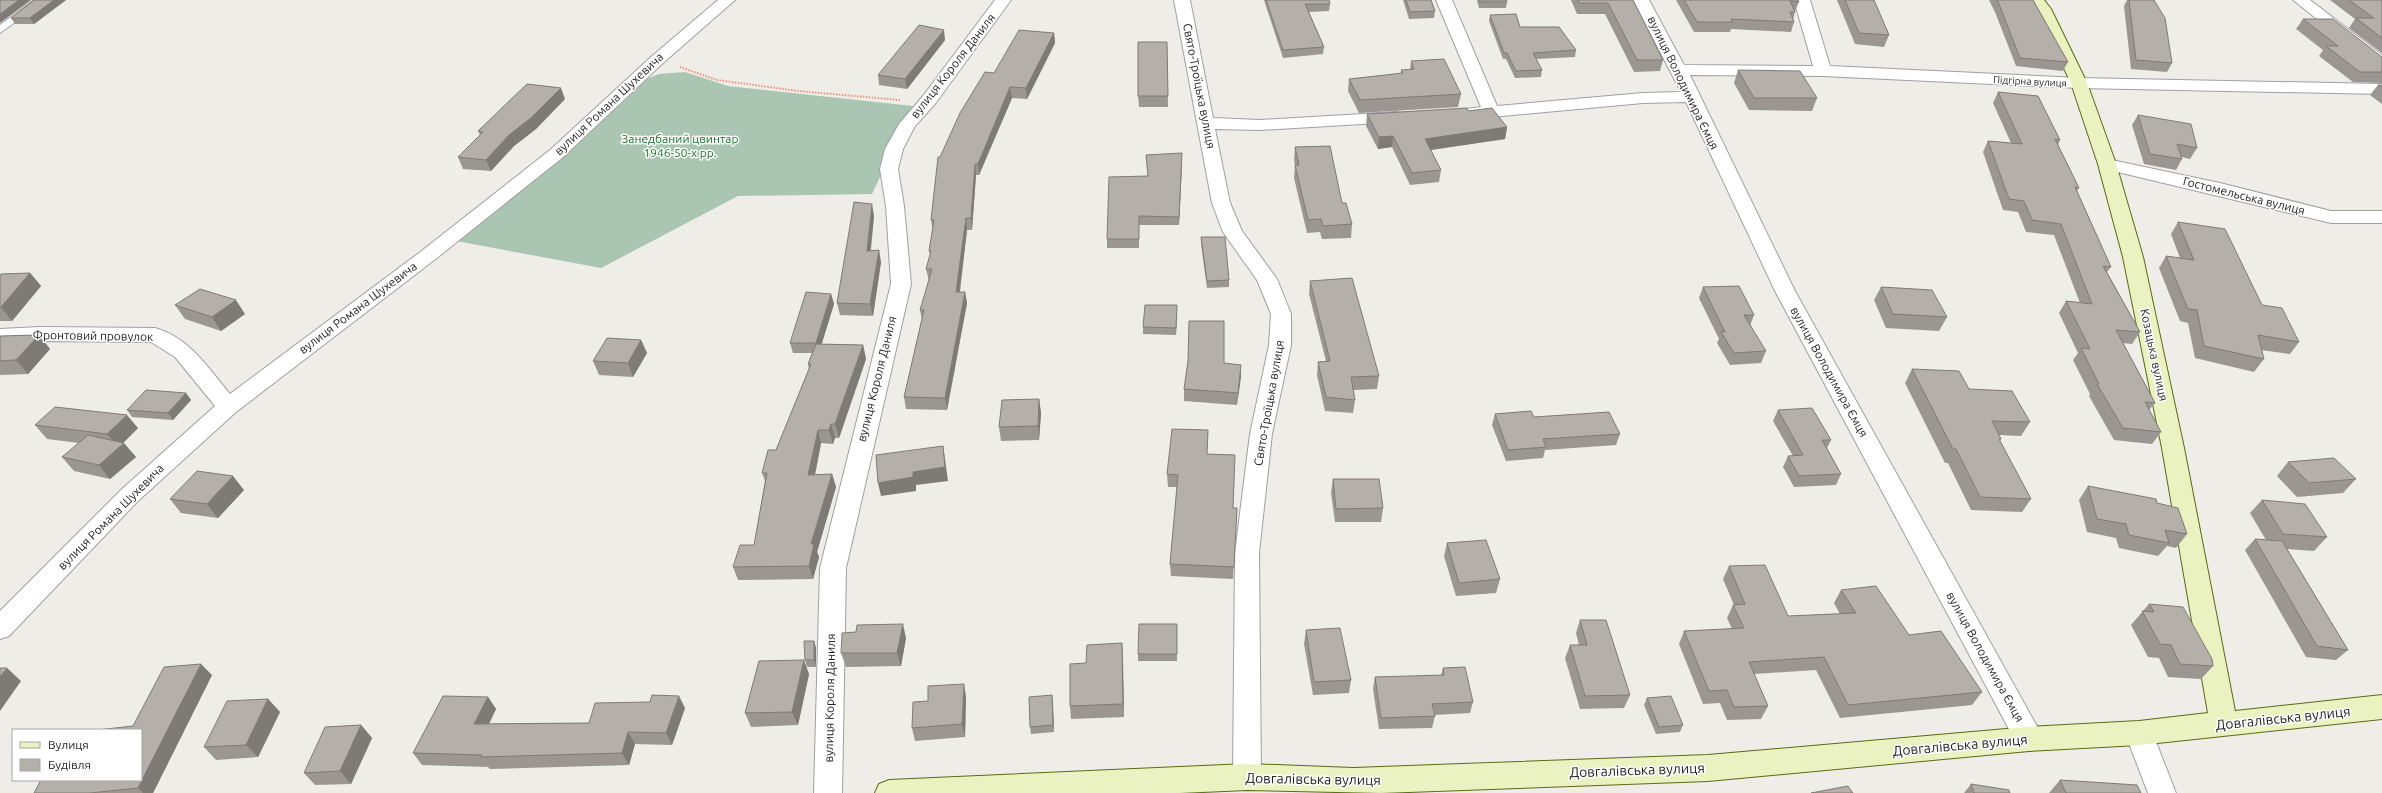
<svg xmlns="http://www.w3.org/2000/svg" width="2382" height="793" viewBox="0 0 2382 793" font-family="Ubuntu,sans-serif">
<rect width="100%" height="100%" fill="#efede7"/>
<polygon fill="#aac5b1" points="685,72 728,86 913,106 872,194 738,196 601,268 456,241 644,80 659,74"/>
<g fill="none" stroke-linecap="round" stroke-linejoin="round">
<defs>
<polygon id="lane" points="34,0 46,0 0,33 0,25"/>
<g id="street">
<path d="M718,0H735L663,63L562,158L433,261L236,412L138,501L9,636L0,639V611L122,489L215,406L175,357L151,342L40,341L0,343V329L40,327L155,328C189,337 209,369 230,394L419,253L550,150L651,57Z"/>
<polygon points="995,0 1011,0 935,104 915,126 903,149 898,169 904,206 911,284 846,568 842,793 814,793 820,568 891,284 886,206 880,169 885,149 899,124 923,96"/>
<polygon points="1174,0 1190,0 1213,118 1260,120 1396,112 1402,113 1405,117 1402,121 1396,122 1260,130 1215,129 1230,203 1242,231 1277,279 1291,314 1291,345 1272,434 1259,553 1261,777 1257,786 1247,790 1237,786 1233,777 1235,553 1250,434 1269,345 1271,314 1257,280 1223,232 1212,203"/>
<polygon points="1436,0 1452,0 1497,106 1643,93 1681,92 1633,0 1649,0 1684,65 1813,66 1794,0 1810,0 1830,66 2079,78 2382,84 2382,94 2079,88 1823,76 1690,75 1795,291 2039,730 2043,739 2039,748 2029,751 2019,748 1775,291 1686,102 1643,103 1491,117 1459,118 1456,114 1459,110 1481,107"/>
<polygon points="2293,0 2310,0 2382,55 2382,68 2376,66"/>
<polygon points="2107,159 2220,183 2331,211 2382,211 2382,223 2331,223 2101,168 2098,164 2101,160"/>
<polygon points="2139,721 2149,724 2176,793 2148,793 2125,733 2129,724"/>
</g>
<polygon id="secondary" points="2028,0 2044,0 2051,9 2087,83 2116,164 2143,257 2184,448 2235,711 2382,695 2382,719 2139,745 2029,751 1708,781 1381,793 1247,790 1180,793 875,793 879,784 889,780 1247,764 1353,768 1708,755 2029,727 2139,721 2208,713 2162,448 2123,257 2098,164 2071,83 2036,10"/>
</defs>
<use href="#lane" stroke="#a0a0a0" stroke-width="2"/>
<use href="#street" stroke="#a0a0a0" stroke-width="2"/>
<use href="#secondary" stroke="#596b12" stroke-width="2"/>
<polyline stroke="#ea927c" stroke-width="2" stroke-dasharray="1.5 1.5" stroke-linecap="butt" points="680,67 717,80 798,91 900,100"/>
<use href="#lane" fill="#fff" fill-rule="evenodd"/>
<use href="#street" fill="#fff" fill-rule="evenodd"/>
<use href="#secondary" fill="#ebf2c1" fill-rule="evenodd"/>
</g>
<g fill="#9b9691">
<polygon points="34,0 66,0 34,24 15,24 11,18"/>
<polygon points="1264,0 1329,0 1330,4 1329,11 1309,12 1324,47 1323,54 1283,58"/>
<polygon points="1403,0 1431,0 1435,11 1434,18 1409,19"/>
<polygon points="1477,0 1506,0 1507,2 1506,8 1479,8"/>
<polygon points="1571,0 1633,0 1663,60 1660,71 1634,72 1605,14 1577,14"/>
<polygon points="1676,0 1798,0 1799,2 1795,11 1795,12 1793,20 1794,22 1791,32 1731,29 1730,32 1694,32"/>
<polygon points="1837,0 1874,0 1889,35 1884,47 1855,44"/>
<polygon points="1989,0 2033,0 2068,62 2063,71 2016,66 1995,12"/>
<polygon points="2127,0 2154,0 2172,63 2167,72 2131,69 2124,6"/>
<polygon points="2330,0 2382,0 2382,53 2349,28 2355,19"/>
<polygon points="1490,15 1576,50 1575,57 1536,59 1542,70 1541,77 1515,78 1506,59 1503,59 1489,21"/>
<polygon points="2303,19 2382,57 2382,83 2353,82 2319,56 2323,50 2296,29"/>
<polygon points="1054,33 1055,43 1027,99 1012,98 979,175 976,175 972,230 967,230 960,292 965,292 967,303 947,410 906,409 904,397 922,320 920,310 929,281 926,269 930,255 929,251 933,231 931,220 940,157 994,73"/>
<polygon points="945,40 907,89 879,85 878,75"/>
<polygon points="1167,42 1168,107 1139,107 1138,96"/>
<polygon points="1411,61 1461,94 1458,107 1359,113 1348,91 1349,79 1401,74 1401,70 1410,70"/>
<polygon points="1738,70 1817,98 1812,111 1749,110 1734,83"/>
<polygon points="2378,85 2382,85 2382,104 2370,95"/>
<polygon points="1998,92 2060,140 2058,145 2079,188 2077,191 2111,267 2107,272 2140,332 2132,344 2123,343 2155,403 2149,410 2161,432 2152,444 2114,440 2089,396 2090,394 2073,360 2078,353 2059,313 2066,301 2080,303 2054,235 2026,232 2018,212 2003,210 1983,152 1988,141 2011,143 1993,103"/>
<polygon points="565,99 536,129 514,146 491,171 463,169 458,157 480,135 478,131"/>
<polygon points="1468,111 1507,127 1505,139 1431,150 1441,170 1439,182 1410,185 1392,147 1378,149 1366,126 1367,114"/>
<polygon points="2138,115 2197,148 2190,159 2182,157 2182,159 2176,170 2144,164 2132,125"/>
<polygon points="1295,147 1342,203 1352,224 1351,238 1322,239 1320,232 1307,233 1294,178 1295,165 1294,160"/>
<polygon points="1146,155 1182,162 1179,225 1139,225 1139,248 1107,248 1107,239 1148,176"/>
<polygon points="874,216 871,250 881,262 873,316 840,315 837,303"/>
<polygon points="2178,222 2299,342 2290,354 2261,350 2264,359 2254,372 2195,358 2188,323 2180,321 2159,268 2166,256 2180,258 2171,234"/>
<polygon points="1201,237 1229,280 1229,287 1207,288 1201,244"/>
<polygon points="30,273 41,286 12,321 0,321 0,276"/>
<polygon points="1310,281 1379,376 1377,389 1353,390 1355,400 1353,413 1325,411 1317,375 1318,362 1326,361 1309,294"/>
<polygon points="1703,287 1754,315 1750,326 1766,351 1761,363 1730,365 1717,343 1719,339 1699,298"/>
<polygon points="1881,287 1947,317 1939,331 1886,328 1874,300"/>
<polygon points="831,294 834,304 821,344 863,345 866,359 839,438 835,438 833,444 821,443 815,475 832,474 836,487 817,552 819,557 813,579 738,580 733,567 754,545 765,481 762,473 776,450 809,370 808,364 812,353 793,353 790,343"/>
<polygon points="175,305 245,314 221,331 185,319"/>
<polygon points="1177,305 1176,335 1143,334 1143,327"/>
<polygon points="39,335 50,349 28,374 0,375 0,336"/>
<polygon points="641,340 647,353 633,377 599,375 593,361"/>
<polygon points="1224,363 1241,376 1237,405 1184,401 1184,389"/>
<polygon points="1912,369 1969,389 2030,422 2021,436 1999,435 2001,439 2000,441 2031,499 2022,512 1971,510 1948,463 1945,463 1905,383"/>
<polygon points="186,393 191,400 173,420 132,417 127,410"/>
<polygon points="1039,399 1041,413 1039,440 1001,441 999,427"/>
<polygon points="1778,410 1831,440 1827,448 1841,474 1836,485 1794,487 1783,467 1788,456 1793,456 1773,421"/>
<polygon points="1495,414 1534,417 1620,434 1616,445 1545,450 1543,458 1506,461 1492,425"/>
<polygon points="35,425 138,428 123,443 136,457 110,479 74,471 62,457 79,443 47,439"/>
<polygon points="1207,454 1233,508 1237,508 1233,579 1171,576 1170,564 1177,487 1168,487 1167,474"/>
<polygon points="2288,462 2356,479 2343,493 2297,497 2277,476"/>
<polygon points="1333,479 1383,508 1381,522 1335,522 1331,493"/>
<polygon points="2088,486 2157,503 2187,534 2176,548 2167,546 2158,556 2119,548 2116,538 2087,532 2079,500"/>
<polygon points="244,490 218,518 181,513 170,499"/>
<polygon points="2262,500 2327,537 2314,551 2287,549 2348,650 2336,660 2306,657 2245,550 2255,539 2266,540 2250,513"/>
<polygon points="1447,543 1500,579 1496,593 1456,596 1444,556"/>
<polygon points="1729,566 1788,616 1840,614 1834,603 1841,590 1909,635 1982,692 1972,705 1840,718 1816,670 1754,674 1768,706 1761,719 1727,720 1720,703 1703,704 1679,644 1684,631 1732,629 1727,618 1733,605 1734,605 1723,579"/>
<polygon points="2149,604 2213,666 2201,679 2168,677 2159,658 2148,657 2131,625"/>
<polygon points="1580,620 1630,695 1624,708 1580,709 1565,658 1570,645 1579,645 1576,633"/>
<polygon points="1177,624 1177,661 1138,661 1138,654"/>
<polygon points="1306,630 1351,680 1349,693 1313,695 1304,644"/>
<polygon points="856,632 906,638 901,666 846,667 841,653"/>
<polygon points="814,641 816,648 816,667 807,667 805,660"/>
<polygon points="1122,643 1124,717 1071,719 1070,706 1086,663"/>
<polygon points="1443,668 1473,702 1470,713 1434,715 1435,716 1432,728 1379,729 1373,689 1375,677 1441,676"/>
<polygon points="809,674 798,725 751,727 745,713"/>
<polygon points="212,675 153,793 34,793 133,726"/>
<polygon points="1052,695 1054,732 1031,734 1030,727"/>
<polygon points="488,697 496,709 489,724 589,723 685,708 672,745 635,744 629,765 490,769 488,767 422,765 413,753"/>
<polygon points="966,697 965,737 915,741 912,728"/>
<polygon points="1647,698 1683,725 1680,732 1656,734 1644,705"/>
<polygon points="268,699 280,712 258,757 216,760 204,747"/>
<polygon points="361,725 372,738 351,784 315,785 304,773"/>
<polygon points="2060,780 2141,793 2049,793"/>
<polygon points="1971,784 2010,793 1964,793"/>
</g>
<g fill="#7e7a76">
<polygon points="19,0 31,0 0,23 0,14"/>
<polygon points="54,0 66,0 34,24 30,18"/>
<polygon points="944,30 945,40 907,89 905,79"/>
<polygon points="1054,33 1055,43 1027,99 1026,88"/>
<polygon points="1010,87 1012,98 979,175 978,164"/>
<polygon points="561,88 565,99 536,129 514,146 491,171 486,160 509,135"/>
<polygon points="1507,127 1505,139 1423,151 1425,139"/>
<polygon points="1393,136 1392,147 1378,149 1379,137"/>
<polygon points="1182,153 1182,162 1179,225 1179,217"/>
<polygon points="975,164 976,175 972,230 971,218"/>
<polygon points="872,204 874,216 869,262 867,251"/>
<polygon points="966,218 967,230 958,303 956,292"/>
<polygon points="879,250 881,262 873,316 870,304"/>
<polygon points="30,273 41,286 12,321 1,307"/>
<polygon points="965,292 967,303 947,410 945,398"/>
<polygon points="831,294 834,304 819,353 816,343"/>
<polygon points="236,300 245,314 221,331 212,317"/>
<polygon points="1177,305 1177,312 1176,335 1176,328"/>
<polygon points="39,335 50,349 28,374 16,360"/>
<polygon points="641,340 647,353 633,377 628,363"/>
<polygon points="863,345 866,359 839,438 835,424"/>
<polygon points="1241,365 1241,376 1237,405 1238,393"/>
<polygon points="186,393 191,400 173,420 168,413"/>
<polygon points="1039,399 1041,413 1039,440 1038,426"/>
<polygon points="127,415 138,428 118,448 107,434"/>
<polygon points="831,424 835,438 833,444 829,430"/>
<polygon points="818,430 821,443 812,489 808,475"/>
<polygon points="124,443 136,457 110,479 99,465"/>
<polygon points="943,446 945,459 948,481 916,485 916,491 881,496 878,483 913,472"/>
<polygon points="832,474 836,487 817,552 819,557 813,579 809,566 811,544"/>
<polygon points="233,476 244,490 218,518 207,504"/>
<polygon points="903,624 906,638 901,666 897,653"/>
<polygon points="814,641 816,648 816,667 814,660"/>
<polygon points="1122,643 1123,657 1124,717 1123,704"/>
<polygon points="804,660 809,674 798,725 792,712"/>
<polygon points="201,664 212,675 153,793 143,793 138,788"/>
<polygon points="7,668 21,681 0,711 0,677"/>
<polygon points="964,684 966,697 965,737 962,724"/>
<polygon points="1052,695 1053,702 1054,732 1053,725"/>
<polygon points="679,696 685,708 672,745 666,733"/>
<polygon points="488,697 496,709 483,736 474,724"/>
<polygon points="268,699 280,712 258,757 246,745"/>
<polygon points="361,725 372,738 351,784 340,771"/>
<polygon points="628,732 635,744 629,765 622,753"/>
</g>
<g fill="#b4afa9" stroke="#7e7a76">
<polygon points="0,0 19,0 0,14"/>
<polygon points="34,0 54,0 30,18 11,18"/>
<polygon points="1266,0 1329,0 1330,4 1305,4 1324,47 1283,50"/>
<polygon points="1406,0 1431,0 1435,11 1410,12"/>
<polygon points="1480,0 1506,0 1507,2 1480,2"/>
<polygon points="1578,0 1633,0 1663,60 1637,60 1608,3 1579,3"/>
<polygon points="1684,0 1798,0 1799,2 1790,1 1795,12 1790,12 1794,22 1731,19 1733,22 1697,22"/>
<polygon points="1845,0 1874,0 1889,35 1859,33"/>
<polygon points="1997,0 2033,0 2068,62 2020,58 1999,4"/>
<polygon points="2129,0 2154,0 2165,18 2172,63 2136,60"/>
<polygon points="2349,0 2382,0 2382,38 2356,18 2374,18"/>
<polygon points="1516,14 1520,27 1559,27 1576,50 1533,53 1542,70 1516,71 1507,53 1504,53 1490,15"/>
<polygon points="2303,19 2333,19 2382,57 2382,72 2360,72 2326,46 2338,46"/>
<polygon points="919,25 944,30 905,79 878,75"/>
<polygon points="1019,30 1054,33 1026,88 1010,87 978,164 975,164 971,218 966,218 956,292 965,292 945,398 904,397 924,310 920,310 932,269 926,269 931,251 929,251 934,220 931,220 938,157 940,157 960,113 985,72 994,73"/>
<polygon points="1138,42 1167,42 1168,96 1138,96"/>
<polygon points="1444,59 1461,94 1360,100 1349,79 1403,73 1401,70 1414,69 1411,61"/>
<polygon points="1738,70 1800,71 1817,98 1754,98"/>
<polygon points="527,84 561,88 531,118 509,135 486,160 458,157 483,132 478,131"/>
<polygon points="2378,85 2382,85 2382,88"/>
<polygon points="1998,92 2038,96 2060,140 2055,139 2079,188 2075,187 2111,267 2103,266 2140,332 2116,330 2155,403 2145,402 2161,432 2123,428 2097,384 2099,384 2081,348 2090,349 2066,301 2092,304 2061,224 2032,220 2024,201 2009,199 1988,141 2022,144"/>
<polygon points="1467,108 1468,111 1492,108 1507,127 1425,139 1441,170 1412,173 1393,136 1379,137 1367,114"/>
<polygon points="2138,115 2191,124 2197,148 2177,144 2182,159 2150,154"/>
<polygon points="1330,146 1342,203 1346,203 1352,224 1323,226 1321,219 1308,220 1295,165 1299,165 1295,147"/>
<polygon points="1182,153 1179,217 1139,216 1139,239 1107,239 1109,177 1148,176 1146,155"/>
<polygon points="854,202 872,204 867,251 879,250 870,304 837,303"/>
<polygon points="2178,222 2225,229 2262,305 2282,308 2299,342 2258,335 2264,359 2204,346 2197,310 2188,309 2166,256 2194,260"/>
<polygon points="1201,237 1225,237 1229,280 1207,281"/>
<polygon points="30,273 1,307 0,307 0,276 1,274"/>
<polygon points="1352,278 1379,376 1351,377 1355,400 1326,397 1318,362 1330,361 1310,281"/>
<polygon points="1739,286 1754,315 1744,315 1766,351 1734,353 1721,332 1725,332 1703,287"/>
<polygon points="1881,287 1932,290 1947,317 1893,314"/>
<polygon points="200,289 236,300 212,317 175,305"/>
<polygon points="806,292 831,294 816,343 790,343"/>
<polygon points="1145,305 1177,305 1176,328 1143,327"/>
<polygon points="1189,321 1224,321 1224,363 1241,365 1238,393 1184,389 1188,361"/>
<polygon points="39,335 16,360 0,361 0,336"/>
<polygon points="607,338 641,340 628,363 593,361"/>
<polygon points="816,344 863,345 835,424 831,424 829,430 818,430 808,475 832,474 811,544 814,544 809,566 733,567 740,545 754,545 767,473 762,473 768,450 776,450 811,364 808,364"/>
<polygon points="1912,369 1959,371 1969,389 2012,391 2030,422 1992,421 2001,439 1999,439 2031,499 1980,497 1956,449 1953,449"/>
<polygon points="146,390 186,393 168,413 127,410"/>
<polygon points="1039,399 1038,426 999,427 1002,400"/>
<polygon points="55,407 127,415 107,434 35,425"/>
<polygon points="1812,408 1831,440 1822,440 1841,474 1799,476 1788,456 1803,455 1778,410"/>
<polygon points="1531,411 1534,417 1609,412 1620,434 1543,439 1546,447 1508,450 1495,414"/>
<polygon points="1172,429 1208,430 1207,454 1235,455 1233,508 1237,508 1234,567 1170,564 1178,475 1167,474"/>
<polygon points="88,435 124,443 99,465 62,457"/>
<polygon points="943,446 945,467 913,472 913,477 878,483 876,455"/>
<polygon points="2334,458 2356,479 2309,483 2288,462"/>
<polygon points="197,471 233,476 207,504 170,499"/>
<polygon points="1333,479 1379,479 1383,508 1336,509"/>
<polygon points="2088,486 2156,499 2157,503 2178,508 2187,534 2165,530 2169,543 2129,535 2126,524 2097,519"/>
<polygon points="2262,500 2305,504 2327,537 2283,534"/>
<polygon points="2255,539 2282,541 2348,650 2317,646"/>
<polygon points="1486,540 1500,579 1459,583 1447,543"/>
<polygon points="1765,565 1788,616 1856,613 1841,590 1876,586 1909,635 1941,631 1982,692 1848,705 1824,657 1749,662 1768,706 1734,707 1727,690 1709,691 1684,631 1744,628 1733,605 1745,604 1729,566"/>
<polygon points="2149,604 2183,607 2212,659 2213,666 2180,664 2171,645 2160,644 2142,611 2154,612"/>
<polygon points="1580,620 1606,620 1630,695 1585,696 1570,645 1587,645"/>
<polygon points="903,624 897,653 841,653 842,633 856,632 857,625"/>
<polygon points="1139,624 1177,624 1177,654 1138,654"/>
<polygon points="1340,628 1351,680 1314,682 1306,630"/>
<polygon points="804,641 814,641 814,660 805,660"/>
<polygon points="1122,643 1123,704 1070,706 1070,664 1086,663 1087,645"/>
<polygon points="804,660 792,712 745,713 759,661"/>
<polygon points="201,664 138,788 90,793 34,793 41,780 141,780 141,730 97,730 133,726 164,667"/>
<polygon points="1465,667 1473,702 1432,704 1435,716 1381,718 1375,677 1444,675 1443,668"/>
<polygon points="0,668 7,668 0,677"/>
<polygon points="964,684 962,724 912,728 913,702 928,701 928,686"/>
<polygon points="652,695 679,696 666,733 628,732 622,753 481,757 482,755 413,753 443,696 488,697 474,724 589,723 595,703 650,702"/>
<polygon points="1052,695 1053,725 1030,727 1029,697"/>
<polygon points="1671,696 1683,725 1659,727 1647,698"/>
<polygon points="268,699 246,745 204,747 227,701"/>
<polygon points="361,725 340,771 304,773 325,727"/>
<polygon points="2060,780 2137,785 2141,793 2066,793"/>
<polygon points="1971,784 2009,790 2010,793 1974,793"/>
<polygon points="1848,786 1853,793 1811,793"/>
</g>
<g text-anchor="middle" stroke-width="3" stroke-linejoin="round" paint-order="stroke">
<g font-size="10" fill="#1f1f1f" stroke="#fff">
<text transform="translate(2030 81) rotate(3)" y="4">Підгірна вулиця</text>
</g>
<g font-size="12" fill="#1f1f1f" stroke="#fff">
<text transform="translate(953 66) rotate(-52)" y="4">вулиця Короля Даниля</text>
<text transform="translate(1683 83) rotate(64)" y="4">вулиця Володимира Ємця</text>
<text transform="translate(1199 86) rotate(79)" y="4">Свято-Троїцька вулиця</text>
<text transform="translate(609 104) rotate(-43)" y="4">вулиця Романа Шухевича</text>
<text transform="translate(2244 196) rotate(14)" y="4">Гостомельська вулиця</text>
<text transform="translate(358 308) rotate(-37)" y="4">вулиця Романа Шухевича</text>
<text transform="translate(93 336) rotate(1)" y="4">Фронтовий провулок</text>
<text transform="translate(2154 355) rotate(78)" y="4">Козацька вулиця</text>
<text transform="translate(1829 372) rotate(61)" y="4">вулиця Володимира Ємця</text>
<text transform="translate(877 379) rotate(-76)" y="4">вулиця Короля Даниля</text>
<text transform="translate(1269 403) rotate(-80)" y="4">Свято-Троїцька вулиця</text>
<text transform="translate(111 517) rotate(-45)" y="4">вулиця Романа Шухевича</text>
<text transform="translate(1985 657) rotate(61)" y="4">вулиця Володимира Ємця</text>
<text transform="translate(830 698) rotate(-89)" y="4">вулиця Короля Даниля</text>
</g>
<g font-size="12" fill="#187228" stroke="#fff">
<text x="680" y="143">Занедбаний цвинтар<tspan x="680" dy="14">1946-50-х рр.</tspan></text>
</g>
<g font-size="14" fill="#1f1f1f" stroke="#fff">
<text transform="translate(2283 718) rotate(-6)" y="5">Довгалівська вулиця</text>
<text transform="translate(1960 745) rotate(-5)" y="5">Довгалівська вулиця</text>
<text transform="translate(1637 770) rotate(-2)" y="5">Довгалівська вулиця</text>
<text transform="translate(1313 779) rotate(1)" y="5">Довгалівська вулиця</text>
</g>
</g>
<rect x="12" y="729" width="130" height="52" fill="#ffffff" stroke="#a5a5a5"/>
<rect x="20" y="742" width="20" height="6" fill="#ebf2c1" stroke="#a5a5a5"/>
<text x="48" y="749" font-size="12" fill="#1f1f1f">Вулиця</text>
<rect x="20" y="759" width="20" height="12" fill="#b4afa9" stroke="#a5a5a5"/>
<text x="48" y="769" font-size="12" fill="#1f1f1f">Будівля</text>
</svg>
